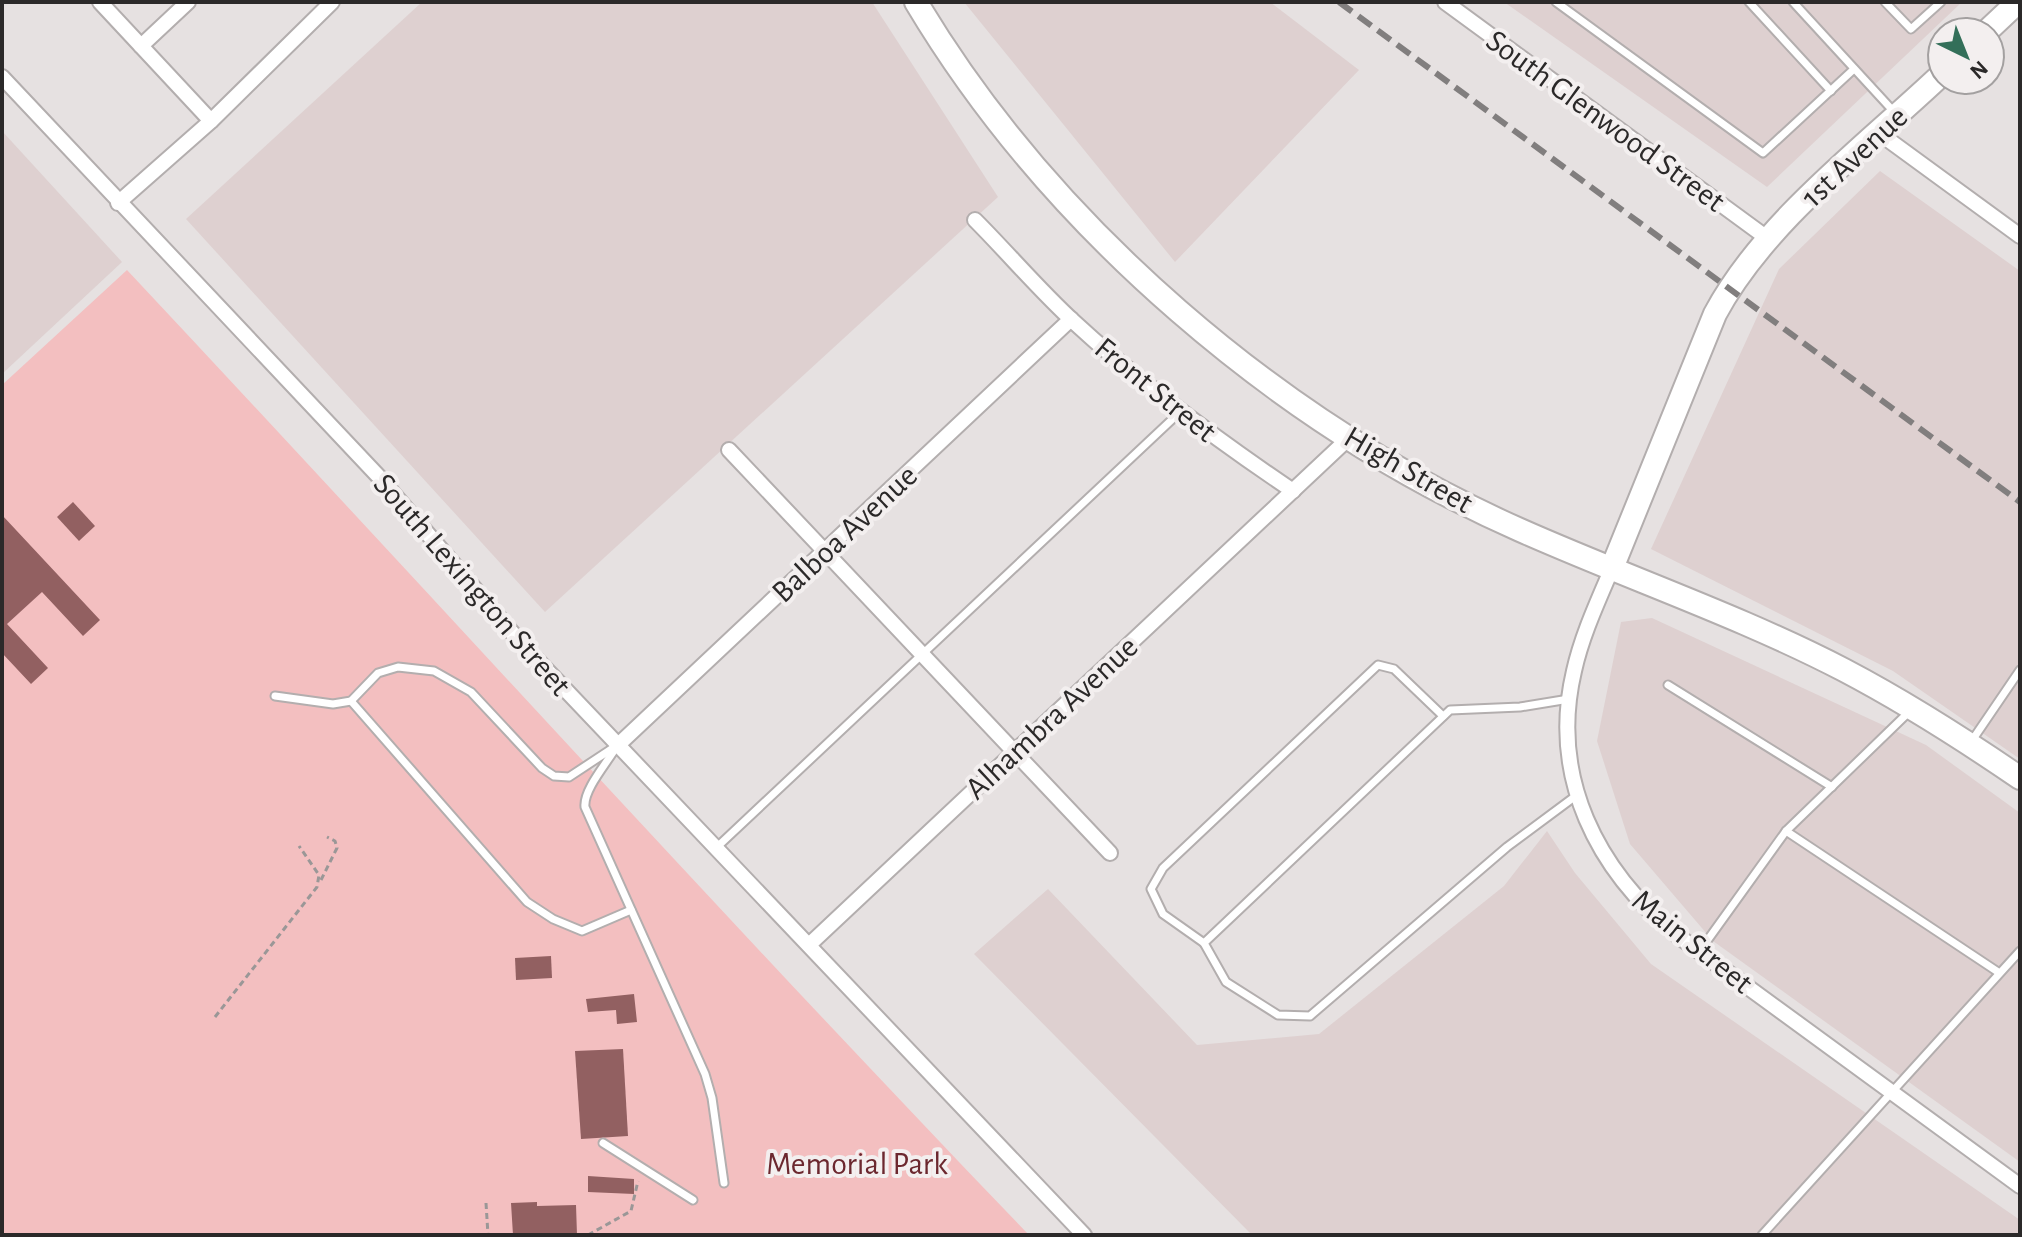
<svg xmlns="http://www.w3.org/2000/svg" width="2022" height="1237" viewBox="0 0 2022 1237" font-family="'Alegreya Sans',sans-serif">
<rect width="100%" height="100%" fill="#e6e1e1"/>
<g fill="#ded0d0">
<polygon points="422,2 872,2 998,197 545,612 186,219"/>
<polygon points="964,2 1270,2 1359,70 1175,262"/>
<polygon points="1504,2 1962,2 1767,187"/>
<polygon points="2,131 122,262 2,374"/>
<polygon points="1880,171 2020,271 2020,759 1893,671 1651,549 1779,269"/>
<polygon points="1652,618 1926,745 2020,813 2020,1162 1713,941 1630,844 1597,741 1621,622"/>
<polygon points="1547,831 1575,873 1651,964 2020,1220 2020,1235 1252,1235 974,954 1048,889 1197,1045 1319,1034 1504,886"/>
</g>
<path fill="#f3bfc0" d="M127,270C428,591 724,918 1029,1235H2V385Z"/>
<g fill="#926061">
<polygon points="73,502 95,526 79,541 57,517"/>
<polygon points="2,515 100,620 83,636 42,592 7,624 48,668 31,684 2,653"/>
<polygon points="551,956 552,978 516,980 515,958"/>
<polygon points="634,994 637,1022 617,1024 616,1010 588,1012 586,999"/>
<polygon points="623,1049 628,1136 581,1139 575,1051"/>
<polygon points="588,1176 634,1179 634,1194 588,1192"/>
<polygon points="537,1202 537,1206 576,1205 577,1235 513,1235 511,1203"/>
</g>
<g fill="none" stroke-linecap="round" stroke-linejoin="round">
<defs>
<g id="service">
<polyline points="1556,2 1763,153 1854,69"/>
<polyline points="1749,2 1831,91"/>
<polyline points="1793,2 1896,114"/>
<polyline points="1885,2 1911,29 1941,2"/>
<polyline points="1668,685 1832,787"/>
<polyline points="275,696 333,704 351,701 378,673 398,667 434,671 471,692 542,768 554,776 569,777 616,746"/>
<polyline points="1569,699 1520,707 1450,710 1204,943 1226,982 1278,1015 1310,1016 1507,847 1577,795"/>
<polyline points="351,701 527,902 553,919 582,931 631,910"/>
<polyline points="1971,742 2020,670"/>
<path d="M617,746C607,763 583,790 585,807L705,1074L712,1098L724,1183"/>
<polyline points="1786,831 1998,972"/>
<polyline points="716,848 1180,412"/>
<polyline points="1204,943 1163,914 1151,889 1163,868 1378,665 1394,669 1443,716"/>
<polyline points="1699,952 1786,831 1911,710"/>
<polyline points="603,1143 693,1200"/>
<polyline points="1762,1235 2020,951"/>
</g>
<g id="minor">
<polyline points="100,2 211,121"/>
<polyline points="1445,2 1767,238"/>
<polyline points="141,46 188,2"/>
<polyline points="2,77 380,478 521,643 1084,1235"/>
<polyline points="1879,133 2020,236"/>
<polyline points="118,203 211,121 332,2"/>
<path d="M975,220C1008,253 1039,290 1074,322C1142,385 1216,439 1293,491"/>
<polyline points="729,450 1110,853"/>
<path d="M1612,568C1598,601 1582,635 1574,671C1549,777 1597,871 1678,936L2020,1186"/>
<polyline points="617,746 1071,319"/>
<polyline points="810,944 1350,437"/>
</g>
<g id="secondary">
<path d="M916,2C1051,228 1280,424 1520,530C1628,578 1740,616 1844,670C1905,702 1963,739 2020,778"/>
<polyline points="1986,32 2018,2"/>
<path d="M1612,568L1715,314C1764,222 1866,146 1942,74"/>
</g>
</defs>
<use href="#service" stroke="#b3aeae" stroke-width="11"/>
<use href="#minor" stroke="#b3aeae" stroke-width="18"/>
<use href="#secondary" stroke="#b3aeae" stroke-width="26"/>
<g stroke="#9a9797" stroke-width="3" stroke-dasharray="6 4" stroke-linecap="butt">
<polyline points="321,880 337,848 335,841 327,837"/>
<polyline points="215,1017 317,887 319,875 299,846"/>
<polyline points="486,1203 488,1235"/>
<polyline points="588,1235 631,1211 638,1181"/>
</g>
<use href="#service" stroke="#fff" stroke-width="7"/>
<use href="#minor" stroke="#fff" stroke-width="14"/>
<use href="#secondary" stroke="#fff" stroke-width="22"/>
<polyline stroke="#817e7e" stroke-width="6" stroke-dasharray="16 8" stroke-linecap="butt" points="1339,2 2020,502"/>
</g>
<g text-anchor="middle" stroke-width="8" stroke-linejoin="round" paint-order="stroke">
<g font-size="32" fill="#2b2929" stroke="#f3efef">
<text transform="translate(1606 120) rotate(36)" y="11">South Glenwood Street</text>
<text transform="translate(1854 156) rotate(-43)" y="11">1st Avenue</text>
<text transform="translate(1156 389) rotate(39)" y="11">Front Street</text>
<text transform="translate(1409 469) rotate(30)" y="11">High Street</text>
<text transform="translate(844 533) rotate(-43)" y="11">Balboa Avenue</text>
<text transform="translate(473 584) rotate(49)" y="11">South Lexington Street</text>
<text transform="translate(1051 717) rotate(-43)" y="11">Alhambra Avenue</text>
<text transform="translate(1693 941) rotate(39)" y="11">Main Street</text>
</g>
<g font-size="32" fill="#6c282f" stroke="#f3efef">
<text x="857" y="1174">Memorial Park</text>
</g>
</g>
<rect width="2022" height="1237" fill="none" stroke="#2b2929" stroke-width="8"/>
<g transform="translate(1966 56) rotate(137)"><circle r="38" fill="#f3efef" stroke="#a3a0a0" stroke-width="2"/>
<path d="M0-6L14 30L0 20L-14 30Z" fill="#336f59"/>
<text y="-12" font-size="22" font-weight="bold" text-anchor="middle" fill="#2b2929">N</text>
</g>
</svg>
